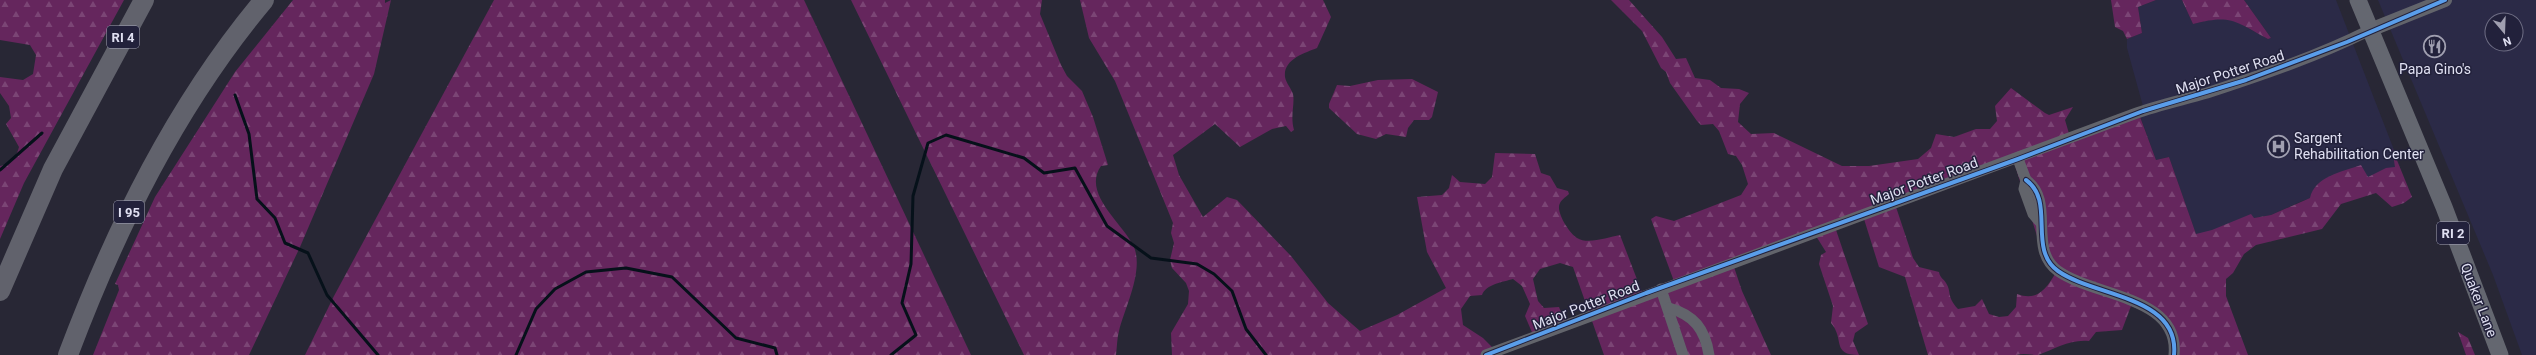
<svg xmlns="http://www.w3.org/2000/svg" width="2536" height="355" viewBox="0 0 2536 355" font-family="Roboto,sans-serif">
<defs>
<pattern id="forest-firs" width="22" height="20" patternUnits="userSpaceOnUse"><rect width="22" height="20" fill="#65265d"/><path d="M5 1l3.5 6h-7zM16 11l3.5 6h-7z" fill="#7b4575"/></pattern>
</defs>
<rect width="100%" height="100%" fill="#282735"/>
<g fill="#2b2a47" fill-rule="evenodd">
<polygon points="2156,0 2182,0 2193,24 2212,19 2232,19 2268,39 2271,38 2244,0 2336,0 2401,168 2393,151 2398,169 2302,201 2271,215 2254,218 2197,237 2169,157 2156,160 2139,113 2144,110 2127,48 2127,39 2142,33 2138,7"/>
<path d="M2378,0H2536V355H2522L2493,275ZM2492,20H2516V44H2492Z"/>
</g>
<g fill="url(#forest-firs)" fill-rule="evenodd">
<path d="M0,0H124L24,183L0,239V166C10,165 17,156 19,147L6,124L11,118L9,106L0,93V77L23,80L33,74L36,55L30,45L0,40Z"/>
<polygon points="293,0 385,0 385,3 391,0 374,74 300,247 249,355 93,355 119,290 118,285 115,284 155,197 235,72"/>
<polygon points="494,0 804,0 971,355 305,355 334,296"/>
<path d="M851,0H1042L1040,14L1061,65L1067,76L1082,91L1093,117L1108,165L1101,166C1082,193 1121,222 1133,245C1145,269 1125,307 1119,331C1117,338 1117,347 1116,355H1024Z"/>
<path d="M1080,0H1323L1331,17L1317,48C1305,53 1283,59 1285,77C1286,83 1291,88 1293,94C1295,104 1290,116 1294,130L1291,132L1286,126L1272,129L1240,147L1215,124L1173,155L1179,175L1203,217L1227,197L1237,200L1291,256L1328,303L1360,331L1397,315L1446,288L1427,252L1417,197L1442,195L1449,188L1452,175L1460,182L1485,184L1492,177L1495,153L1535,154L1541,173L1550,176L1557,188L1568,191L1569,194C1567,196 1562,199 1560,203C1555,211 1569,233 1577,238C1588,245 1608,237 1620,235L1643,295L1675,284L1651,219L1656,216L1674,221L1741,195L1748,184L1742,165L1736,156L1728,154L1719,131L1713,124L1701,125L1697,121L1670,83L1666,72L1661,68L1642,31L1611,0H1629L1662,37L1676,59L1686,58L1695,78L1710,80L1721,88L1739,89L1749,93L1740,104L1738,122L1751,134L1774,133L1842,166H1869L1918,159L1931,148L1936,134L1954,137L1976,129H1990L1997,121L1995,106L2011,88L2045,113L2049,115L2073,107L2065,120L2070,137L2139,114L2156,160L2169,157L2196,234L2212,230L2251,214L2254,218L2271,215L2310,198C2315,176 2342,172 2361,165L2368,177L2386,168L2395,167L2392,148L2412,197L2404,203L2392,207L2376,193L2341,204L2322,229L2256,245L2244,254L2233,273L2226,279V296L2248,355H2171L2173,345L2156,316L2131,306L2122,330L2096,332L2089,341C2070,339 2055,349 2038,355C2030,355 2024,353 2016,355H1928L1905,277L1879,267L1864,219L1835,227L1868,324L1855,333L1853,341L1859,355C1831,355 1845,339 1831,323L1833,306L1819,264L1821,255L1826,252L1816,236L1733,264L1742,291L1771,355H1604L1573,267L1560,263L1540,269L1533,279L1538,301L1544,308L1559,307L1566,325L1534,337L1525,316L1530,304L1522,286L1513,279C1503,282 1486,284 1482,295L1470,296L1461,309L1463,325L1483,338L1497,352L1495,355H1172L1171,333L1188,304L1189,291L1186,283L1172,268L1170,260L1174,243L1171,233L1173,223L1115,81L1089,38ZM2014,162L2037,236L2055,274C2045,291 2036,301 2017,294L2016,307L2008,316L1999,317L1989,314L1982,299L1975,306L1958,309C1946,296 1952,292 1946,283C1943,278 1940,278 1939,272L1919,267L1913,258L1895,204Z"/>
<polygon points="2111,0 2156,0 2138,7 2142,33 2127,39 2123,31 2115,27"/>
<path d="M2174,0H2244L2271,38L2268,39C2235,21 2231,14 2193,24L2182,0Z"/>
<polygon points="1412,79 1438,92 1432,117 1429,120 1414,120 1408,128 1406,137 1386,134 1376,139 1357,134 1329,108 1329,104 1337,85 1350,86 1378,80"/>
<polygon points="2458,332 2468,338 2475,355 2466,355"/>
</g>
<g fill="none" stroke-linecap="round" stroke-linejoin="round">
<g stroke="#06111a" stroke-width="3">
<polyline points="235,95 249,134 257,199 275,218 285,243 308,253 327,295 378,355"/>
<polyline points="0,170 42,133"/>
<polyline points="516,355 536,309 555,289 586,272 626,268 672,277 736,338 775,348 777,355"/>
<polyline points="891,355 916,335 902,303 911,264 913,196 928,143 946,135 1024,158 1044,173 1075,168 1107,226 1151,258 1197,264 1214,274 1232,291 1246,329 1266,355"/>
</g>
<g stroke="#62646b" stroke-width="11">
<polyline points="2018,159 2026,180 2024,189 2033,214 2040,222"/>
<path d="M2026,180C2056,201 2027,249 2058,271C2095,297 2180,296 2174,355"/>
<polyline points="1661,289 1683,355"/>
<path d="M1669,308C1694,315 1705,329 1709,355"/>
<path d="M1486,355C1702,273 1919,195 2134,114C2158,105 2183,100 2207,93C2262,75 2318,56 2370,30"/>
</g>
<polyline stroke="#62646b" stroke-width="14" points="2370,30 2445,0"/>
<polyline stroke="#646770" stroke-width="17" points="2358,0 2444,207 2500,355"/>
<g stroke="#61626c" stroke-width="20">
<polyline points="0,291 53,169 144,0"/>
<path d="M68,355C116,228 176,105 264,0"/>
</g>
<defs>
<g id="cycleway">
<path d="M2026,180C2056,201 2027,249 2058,271C2095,297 2180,296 2174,355"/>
<polyline points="1486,355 1646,293 2018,159 2143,111 2246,80 2347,42 2445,0"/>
</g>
</defs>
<use href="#cycleway" stroke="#22213b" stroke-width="6"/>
<use href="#cycleway" stroke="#5a9eea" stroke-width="4"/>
</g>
<defs>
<symbol id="restaurant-ring" viewBox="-11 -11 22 22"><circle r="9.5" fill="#22213b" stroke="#a09fb0" stroke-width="1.5"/><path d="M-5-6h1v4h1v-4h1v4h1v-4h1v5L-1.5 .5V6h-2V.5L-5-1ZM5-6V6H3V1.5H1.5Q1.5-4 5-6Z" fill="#a09fb0"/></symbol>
<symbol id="hospital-ring" viewBox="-11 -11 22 22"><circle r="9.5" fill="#22213b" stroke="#a09fb0" stroke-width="1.5"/><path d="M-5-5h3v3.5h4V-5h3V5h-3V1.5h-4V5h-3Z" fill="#a09fb0"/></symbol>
</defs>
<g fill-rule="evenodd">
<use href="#restaurant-ring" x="2422" y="34" width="25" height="25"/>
<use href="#hospital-ring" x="2266" y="134" width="25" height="25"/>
</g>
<g text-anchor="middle" stroke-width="3" stroke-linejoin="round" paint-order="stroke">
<g fill="#22213b" stroke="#a7a7bb" stroke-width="1">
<rect x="107" y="26" width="32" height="22" rx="3"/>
<rect x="114" y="201" width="30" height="22" rx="3"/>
<rect x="2437" y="222" width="32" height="22" rx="3"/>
</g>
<g font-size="13" font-weight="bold" fill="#e0e0f2">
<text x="123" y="42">RI 4</text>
<text x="129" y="217">I 95</text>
<text x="2453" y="238">RI 2</text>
</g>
<g font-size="14" fill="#e0e0f2" stroke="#22213b">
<text x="2435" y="74">Papa Gino's</text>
<text x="2294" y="143" text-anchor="start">Sargent<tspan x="2294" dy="16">Rehabilitation Center</tspan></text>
</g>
<g font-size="14" fill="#e0e0f2" stroke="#22213b">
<text transform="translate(2230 72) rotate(-18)" y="5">Major Potter Road</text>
<text transform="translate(1924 181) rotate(-20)" y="5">Major Potter Road</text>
<text transform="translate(2479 300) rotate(69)" y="5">Quaker Lane</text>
<text transform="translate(1586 305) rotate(-21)" y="5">Major Potter Road</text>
</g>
</g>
<g transform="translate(2504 32) rotate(161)"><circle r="19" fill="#22213b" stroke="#6e6d84"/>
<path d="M0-3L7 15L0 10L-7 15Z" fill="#a09fb0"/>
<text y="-6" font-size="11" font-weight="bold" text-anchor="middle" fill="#e0e0f2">N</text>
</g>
</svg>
